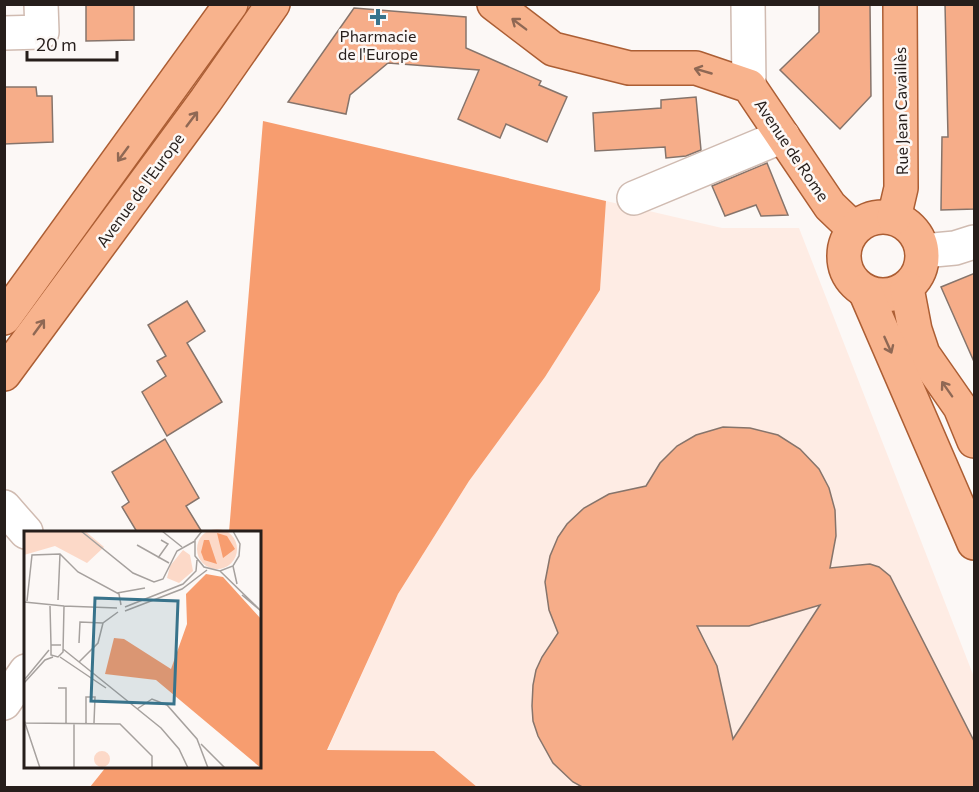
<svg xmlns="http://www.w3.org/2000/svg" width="979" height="792" viewBox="0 0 979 792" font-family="Commissioner,sans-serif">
<rect width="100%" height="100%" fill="#fcf8f6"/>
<polygon fill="#feece4" points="606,201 722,228 799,228 974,677 974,787 477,787 434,752 327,751 398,594 469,481 545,377 600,290"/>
<polygon fill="#f79d6f" points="263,121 606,201 600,290 545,377 469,481 398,594 327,750 434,751 477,787 90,787 106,767 260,766 260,532 229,532"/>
<g fill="#f6ad89" stroke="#86746b" stroke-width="1.5" fill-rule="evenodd">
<polygon points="86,4 134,4 134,40 86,41"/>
<polygon points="819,4 870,4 871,96 840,129 780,70 819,32"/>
<polygon points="945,4 975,4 975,209 941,210 942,137 948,137"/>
<polygon points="354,8 466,17 466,48 541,81 539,85 567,97 547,142 506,124 500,138 458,119 479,70 388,63 350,95 346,114 288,102"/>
<polygon points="4,87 36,87 37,96 52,96 53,142 4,144"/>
<polygon points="696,97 701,150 686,156 666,158 665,147 595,151 593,113 661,108 661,100"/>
<polygon points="767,163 788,215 761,216 756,205 725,216 712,186"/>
<polygon points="975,273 975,364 941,287"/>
<polygon points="187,301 205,331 187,343 222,402 167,436 142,392 166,376 157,361 166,356 148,325"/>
<path d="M723,427L750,428L778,435L800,449L819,469L829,488L835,510L836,536L830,568L870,564L879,567L890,576L975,743V788H584L573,782L553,763L538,736L533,721L532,706L533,685L536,670L542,657L558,633L549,610L545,582L550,556L558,537L567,524L584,508L609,494L646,486L660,463L677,446L696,435ZM820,605L733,739L717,666L697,626H749Z"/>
<polygon points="165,439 199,498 186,506 202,532 137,532 122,507 129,502 112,472"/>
</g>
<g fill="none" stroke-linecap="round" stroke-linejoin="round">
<defs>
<g id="minor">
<polyline points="748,4 749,86"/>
<polyline points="4,33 42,32 41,4"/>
<polyline points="634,198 783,136"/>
<polyline points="923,251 955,248 974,242"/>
<polyline points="4,507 26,532"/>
<polyline points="4,703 26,671"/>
</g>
<g id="major">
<polyline points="494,4 553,49 629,68 696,68 749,86 830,206 854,229"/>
<circle cx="883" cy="256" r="39"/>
<polyline points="894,218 901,188 900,4"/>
<polyline points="907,288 915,330 923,354 960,407 974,441"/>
<polyline points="865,291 974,543"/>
<polyline points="4,318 231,4"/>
<polyline points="4,374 206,100 273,4"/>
</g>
</defs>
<use href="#minor" stroke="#d0bbb1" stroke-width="36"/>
<use href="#major" stroke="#ac5e34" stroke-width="36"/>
<use href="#minor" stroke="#fff" stroke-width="33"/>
<use href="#major" stroke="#f8b38d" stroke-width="33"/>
</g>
<defs><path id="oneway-shaft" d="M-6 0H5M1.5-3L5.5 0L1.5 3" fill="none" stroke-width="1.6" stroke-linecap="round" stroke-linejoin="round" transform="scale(1.5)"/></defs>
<g stroke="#8f6854">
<use href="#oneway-shaft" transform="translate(519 24) rotate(-143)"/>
<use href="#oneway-shaft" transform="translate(703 71) rotate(-164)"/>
<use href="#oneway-shaft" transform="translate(192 119) rotate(-53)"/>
<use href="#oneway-shaft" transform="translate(123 154) rotate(126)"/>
<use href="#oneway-shaft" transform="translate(39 327) rotate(-54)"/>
<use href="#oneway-shaft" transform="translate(888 345) rotate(66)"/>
<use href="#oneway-shaft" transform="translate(947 389) rotate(-125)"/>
</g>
<path fill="#38738b" stroke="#fcf8f6" stroke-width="2" d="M375 8h6v6h6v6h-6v6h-6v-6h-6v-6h6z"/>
<g text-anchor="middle" stroke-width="5" stroke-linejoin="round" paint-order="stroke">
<g font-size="16" fill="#261e1b" stroke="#fcf8f6">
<text x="378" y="42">Pharmacie<tspan x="378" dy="18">de l'Europe</tspan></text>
</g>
<g font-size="16" fill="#261e1b" stroke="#fcf8f6">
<text transform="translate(901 111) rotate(-91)" y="6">Rue Jean Cavaillès</text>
<text transform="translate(792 150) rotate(56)" y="6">Avenue de Rome</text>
<text transform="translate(140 190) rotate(-54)" y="6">Avenue de l'Europe</text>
</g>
</g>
<g transform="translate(24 531)">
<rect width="237" height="237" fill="#fcf8f6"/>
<path d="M173 18a20 20 0 1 1 40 0a20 20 0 1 1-40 0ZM0,0H61L80,16L63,32L31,15L0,24ZM159,19L166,24L169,40L155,52L143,47L146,35ZM70 228a8 8 0 1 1 16 0a8 8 0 1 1-16 0Z" fill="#fcd9c8"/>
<path d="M193,2L203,5L211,18L199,27ZM180,9H185L193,33L180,29L177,21ZM182,43L199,46L237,88V237L132,149L81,143L90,107L100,108L147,138L163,93L162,63Z" fill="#f79d6f"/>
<path fill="none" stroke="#a6a19e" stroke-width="1.5" d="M57,0L109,42L130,51L139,48L153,20L171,10M138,0L158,16M178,0L171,9V25L180,36L196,40L209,35L215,25L216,13L209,0M113,14L145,32M134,27L144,13L137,9M209,35L213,53M196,40L237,80M93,62L121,57M218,64L237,80M34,69L36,23M3,70L8,24L36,23L54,41L95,63L97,74M0,71L40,75M26,75L27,114M101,76L159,53L172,40L173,29M101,80L158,58L183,39M55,112L56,91L79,92M37,114H27V124L34,126L39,121L40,75L93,77M39,118L137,197L155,218L164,237M36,126L82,157M55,131L74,112L79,92L94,81M1,148L25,119M0,152L21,129L29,126M34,157H42V192M113,178L128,168L143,174L173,208L184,237M0,189L16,237M0,192L96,193L128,225V237M62,192V166H71L70,192M177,213L201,237M50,237V192"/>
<path fill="#38738b" fill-opacity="0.15" stroke="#38738b" stroke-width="3" d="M71,67L154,70L150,173L67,170Z"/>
<rect width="237" height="237" fill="none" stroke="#261e1b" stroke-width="3"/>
</g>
<rect width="979" height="792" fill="none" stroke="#261e1b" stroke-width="12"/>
<path d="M27 51v9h90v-9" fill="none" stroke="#261e1b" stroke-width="3"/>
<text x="36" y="51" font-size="18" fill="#261e1b" stroke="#fcf8f6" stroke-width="4.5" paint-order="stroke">20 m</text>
</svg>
